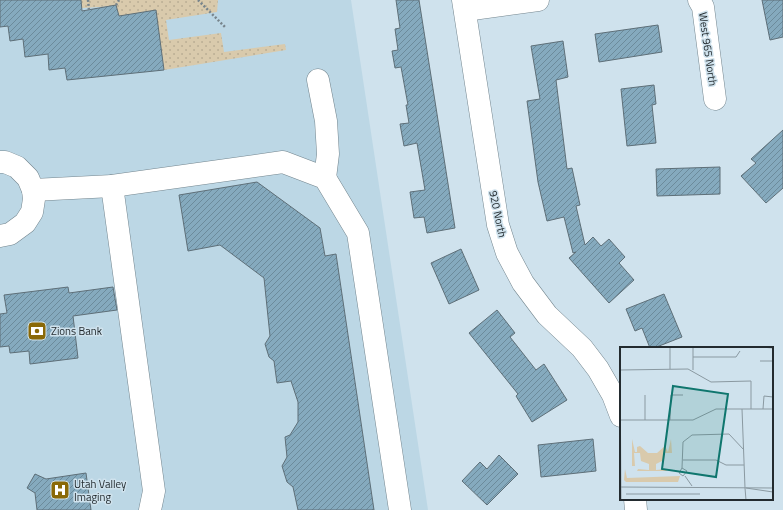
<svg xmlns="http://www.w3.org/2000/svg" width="783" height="510" viewBox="0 0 783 510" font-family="'Titillium Web',sans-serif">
<defs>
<pattern id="grass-dots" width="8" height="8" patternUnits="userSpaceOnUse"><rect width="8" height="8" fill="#d9caac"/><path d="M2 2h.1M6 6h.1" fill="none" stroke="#baae94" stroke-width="1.8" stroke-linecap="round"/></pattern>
<pattern id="building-hatch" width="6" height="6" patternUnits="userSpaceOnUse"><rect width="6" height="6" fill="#85aabe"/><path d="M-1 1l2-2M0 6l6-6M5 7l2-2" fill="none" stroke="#6c8b9b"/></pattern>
</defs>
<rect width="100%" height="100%" fill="#cfe2ed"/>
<polygon fill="#bcd7e5" points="0,0 351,0 428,510 0,510"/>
<polygon fill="url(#grass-dots)" points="81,0 218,0 217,12 166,20 169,40 221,33 224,52 285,44 286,50 164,70 155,11 119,16 116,6 82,8"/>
<g fill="url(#building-hatch)" stroke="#5e6f78">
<polygon points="0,0 81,0 82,11 116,5 119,16 156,10 164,70 67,80 65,68 49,70 48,54 25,57 23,39 10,41 8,26 0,27"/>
<polygon points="396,0 419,0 455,228 427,233 424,217 414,218 410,192 425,190 417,143 404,146 400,124 409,123 406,105 408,105 401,67 395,68 392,51 398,50 395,29 400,28"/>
<polygon points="762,0 783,0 783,37 770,40"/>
<polygon points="658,25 662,52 599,62 595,34"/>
<polygon points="563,41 568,77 556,80 567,169 572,168 580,205 576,206 585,245 593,237 601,246 609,239 625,257 619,263 634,280 609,303 569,258 576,252 573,253 564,217 547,221 538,182 527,101 540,99 531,46"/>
<polygon points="654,85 656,104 652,105 656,143 627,146 621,89"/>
<polygon points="783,130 783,188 766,203 741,176 756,163 751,159"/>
<polygon points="720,167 720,194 657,196 656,169"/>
<polygon points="257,182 320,228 325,256 336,254 374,510 298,510 293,487 287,482 282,466 287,457 285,437 290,435 298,422 298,402 291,381 277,383 274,361 269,357 265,344 270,336 264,278 220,245 188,251 179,195"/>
<polygon points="461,249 479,290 449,304 431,263"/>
<polygon points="68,287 69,293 113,287 117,310 73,316 78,358 30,364 29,351 10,353 9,346 0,347 0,314 7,313 4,295"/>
<polygon points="664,294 682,337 654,348 650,348 642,328 635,331 626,309"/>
<polygon points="497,310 515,333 510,337 536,370 544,364 567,400 532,422 516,396 518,394 469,333"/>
<polygon points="593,439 596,471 541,477 538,445"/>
<polygon points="499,455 518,474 487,505 462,481 480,462 487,469"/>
<polygon points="86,473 91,510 37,510 35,493 27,488 35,474 46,479"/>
</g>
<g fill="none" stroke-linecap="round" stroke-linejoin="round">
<defs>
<g id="minor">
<polyline points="463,0 498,225 507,253 523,283 547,315 582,348 598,369 613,395 621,416"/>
<polyline points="699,0 703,7 715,99"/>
<polyline points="465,10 538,0"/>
<polyline points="318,80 326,121 328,154 325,178"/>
<polyline points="0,162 5,162 17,167 28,178 33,190 34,199 32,212 25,223 10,234 0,236"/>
<polyline points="112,186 154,491 150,510"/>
<polyline points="33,190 112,186 283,162 325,178 358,233 400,510"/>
<polyline points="635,499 636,510"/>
</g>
</defs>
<use href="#minor" stroke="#73858e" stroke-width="23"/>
<g stroke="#77848c" stroke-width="2.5" stroke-dasharray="2 2" stroke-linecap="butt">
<polyline points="88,0 89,10"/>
<polyline points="198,0 226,28"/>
<polyline points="116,5 119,0"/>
</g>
<use href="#minor" stroke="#fff" stroke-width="22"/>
</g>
<defs>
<symbol id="bank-square" viewBox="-11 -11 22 22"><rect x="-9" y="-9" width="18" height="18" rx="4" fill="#8a6907" stroke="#cfe2ed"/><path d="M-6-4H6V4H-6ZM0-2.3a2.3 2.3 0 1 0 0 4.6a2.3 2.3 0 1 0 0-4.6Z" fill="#fff"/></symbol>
<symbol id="hospital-square" viewBox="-11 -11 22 22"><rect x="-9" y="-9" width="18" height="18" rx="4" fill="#8a6907" stroke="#cfe2ed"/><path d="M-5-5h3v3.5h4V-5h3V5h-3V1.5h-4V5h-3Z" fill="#fff"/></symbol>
</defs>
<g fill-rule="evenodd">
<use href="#bank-square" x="26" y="320" width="22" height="22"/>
<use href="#hospital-square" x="49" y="479" width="22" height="22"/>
</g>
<g text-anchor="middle" stroke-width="3" stroke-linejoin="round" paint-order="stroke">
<g font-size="11" fill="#232b2f" stroke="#cfe2ed">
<text transform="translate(708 49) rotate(82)" y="4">West 965 North</text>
<text transform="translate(498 214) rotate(78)" y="4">920 North</text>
</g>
<g font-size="11" fill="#232b2f" stroke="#cfe2ed" text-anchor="start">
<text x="51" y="335">Zions Bank</text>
<text x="74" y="488">Utah Valley<tspan x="74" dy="13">Imaging</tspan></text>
</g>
</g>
<g transform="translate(620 347)">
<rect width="153" height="153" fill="#cfe2ed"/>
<path d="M12,92L15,105H17V100L20,99L28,106H37L45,99L48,105L51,92L52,106H45L44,113L36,117V123L46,122L47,124H17L18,122L29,123V117L21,114L20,106H14L15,119H12ZM5,122L7,131L60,129L58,135H6L4,133Z" fill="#d9caac"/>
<path fill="none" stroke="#8a99a1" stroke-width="1" d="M50,0V22M73,0V23M141,0L153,1M73,10H116L120,4M140,14H153M0,21L1,153M0,23L68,22L91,35L131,34V62M25,48V73M122,62L125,141M143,62L144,49L153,50M0,73H73L96,62H153M50,73L51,48H63M63,113H96L106,118H124M62,121L67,124L63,129L59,126L62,121L63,95L72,88L109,87L124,103M65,129L72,139M0,140L153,141M125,141L126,153M126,141L153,145M6,147H80"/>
<path fill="#0f766e" fill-opacity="0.15" stroke="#0f766e" stroke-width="2" d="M53,39L108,47L96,130L42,122Z"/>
<rect width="153" height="153" fill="none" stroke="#232b2f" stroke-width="2"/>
</g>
</svg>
